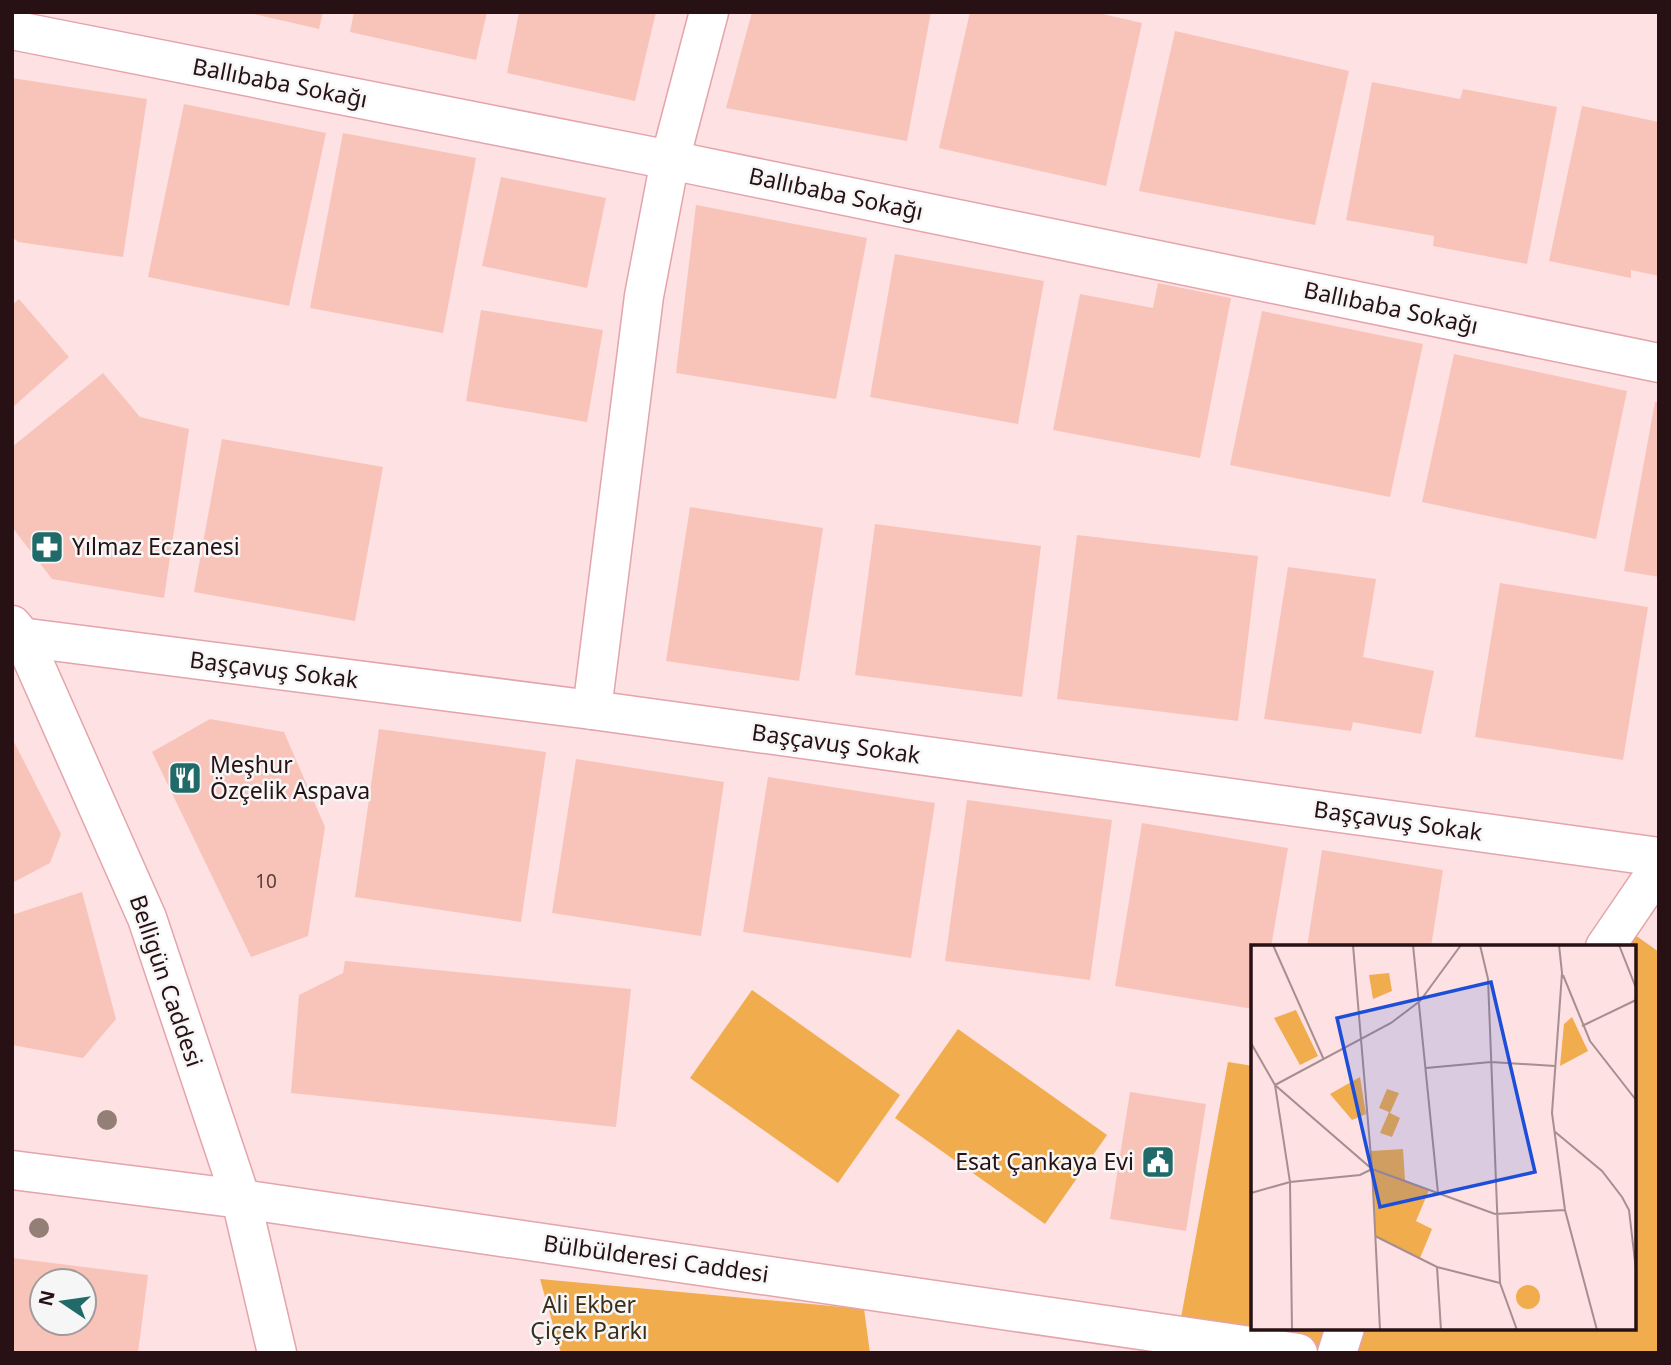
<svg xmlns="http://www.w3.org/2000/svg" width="1671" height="1365" viewBox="0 0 1671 1365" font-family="'Noto Sans',sans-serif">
<rect width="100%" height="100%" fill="#fde1e3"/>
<g fill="#f0ac4d">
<polygon points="1621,925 1659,952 1659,1353 1298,1353 1178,1334 1228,1062 1253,1066 1253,1328 1634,1328 1634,947 1605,947"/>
<polygon points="752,990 900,1095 838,1183 690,1078"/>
<polygon points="958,1029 1107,1135 1045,1224 895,1118"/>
<polygon points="540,1279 864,1309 870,1353 561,1353"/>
</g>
<g fill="#f8c4b9" fill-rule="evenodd">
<polygon points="245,12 323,12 319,29"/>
<polygon points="354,12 487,12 476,60 350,32"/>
<polygon points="519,12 656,12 635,101 507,73"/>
<polygon points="752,12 931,12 907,141 726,108"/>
<polygon points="970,12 1094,12 1142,23 1106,186 939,148"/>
<polygon points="1175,31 1349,71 1315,225 1139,191"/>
<polygon points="12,78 147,99 123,257 18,242 12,237"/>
<polygon points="1372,82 1460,99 1463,89 1557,107 1527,264 1433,246 1434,236 1346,220"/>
<polygon points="184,104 326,133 289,306 148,277"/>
<polygon points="1582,106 1659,122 1659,276 1631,270 1631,278 1549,261"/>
<polygon points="343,133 476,158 443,333 310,308"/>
<polygon points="501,177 606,198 587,288 482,266"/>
<polygon points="696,205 867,238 836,399 676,373"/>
<polygon points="895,254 1044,281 1018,424 870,397"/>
<polygon points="1158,283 1231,298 1200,458 1053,430 1080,294 1153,308"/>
<polygon points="19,299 69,357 12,408 12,305"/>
<polygon points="481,310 603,330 587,422 466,401"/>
<polygon points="1262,311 1423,344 1390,497 1230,465"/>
<polygon points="1454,354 1627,391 1596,539 1422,502"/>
<polygon points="103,373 140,417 189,429 164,598 52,579 12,527 12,447"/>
<polygon points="1655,402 1659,402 1659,577 1624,571"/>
<polygon points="222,439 383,467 355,621 194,592"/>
<polygon points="690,507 823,528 799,681 666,661"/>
<polygon points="875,524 1041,546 1022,697 855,675"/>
<polygon points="1077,535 1258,556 1238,721 1057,699"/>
<polygon points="1288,567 1376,579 1363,657 1434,671 1421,734 1353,722 1351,731 1264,719"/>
<polygon points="1500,583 1648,607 1623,760 1475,737"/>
<polygon points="210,719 284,732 325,827 308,936 251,957 152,752"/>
<polygon points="379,729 546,752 521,922 355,897"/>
<polygon points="12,738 61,834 50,863 12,883"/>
<polygon points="576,759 724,782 701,936 552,913"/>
<polygon points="768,777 935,803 911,958 743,932"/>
<polygon points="967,800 1112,820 1090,980 945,961"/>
<polygon points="1142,823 1288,848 1271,947 1253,947 1253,1009 1115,986"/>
<polygon points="1322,850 1443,870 1431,947 1307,947"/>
<polygon points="82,892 116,1019 83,1058 12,1045 12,915"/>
<polygon points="345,961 631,989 616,1127 291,1093 299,995 343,973"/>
<polygon points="1130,1092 1206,1104 1186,1231 1110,1219"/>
<path d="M12,1258L148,1275L138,1353H12ZM42,1281H84V1323H42Z"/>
</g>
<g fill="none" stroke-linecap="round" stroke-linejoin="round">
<defs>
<g id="street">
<polyline points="12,30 670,160 1659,363"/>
<polyline points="12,625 23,638 147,918 241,1199 277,1353"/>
<polyline points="12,636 592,710 1659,857"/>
<polyline points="592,710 644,296 670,160 709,12"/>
</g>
<g id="secondary">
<polyline points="1605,947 1659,868"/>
<polyline points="12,1170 241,1199 1298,1353"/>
<polyline points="1337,1353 1345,1328"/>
</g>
</defs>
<use href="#street" stroke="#e4a4ab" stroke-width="41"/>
<use href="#secondary" stroke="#e4a4ab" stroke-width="41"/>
<use href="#street" stroke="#fff" stroke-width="38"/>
<use href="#secondary" stroke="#fff" stroke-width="38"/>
</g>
<g fill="#937f75">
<circle cx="107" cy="1120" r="10"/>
<circle cx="39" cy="1228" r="10"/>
</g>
<defs>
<symbol id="pharmacy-square" viewBox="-11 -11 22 22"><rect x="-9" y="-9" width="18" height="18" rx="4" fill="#206b69" stroke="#f6f6f6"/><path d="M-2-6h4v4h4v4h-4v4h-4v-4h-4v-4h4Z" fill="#fff"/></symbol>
<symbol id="restaurant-square" viewBox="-11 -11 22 22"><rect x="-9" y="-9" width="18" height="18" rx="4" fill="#206b69" stroke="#f6f6f6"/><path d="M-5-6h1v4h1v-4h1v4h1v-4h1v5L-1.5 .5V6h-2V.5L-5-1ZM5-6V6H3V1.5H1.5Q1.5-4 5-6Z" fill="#fff"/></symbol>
<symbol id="civic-square" viewBox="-11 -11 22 22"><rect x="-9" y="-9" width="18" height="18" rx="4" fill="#206b69" stroke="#f6f6f6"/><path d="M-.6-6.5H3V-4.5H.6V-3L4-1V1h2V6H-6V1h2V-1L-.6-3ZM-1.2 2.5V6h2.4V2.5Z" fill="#fff"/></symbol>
</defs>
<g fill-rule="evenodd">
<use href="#pharmacy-square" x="28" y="528" width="38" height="38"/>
<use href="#restaurant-square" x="166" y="759" width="38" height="38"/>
<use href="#civic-square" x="1139" y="1143" width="38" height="38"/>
</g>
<g text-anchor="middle" stroke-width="5" stroke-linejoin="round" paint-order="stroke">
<g font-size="19" fill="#5b3e3d">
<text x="266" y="888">10</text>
</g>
<g font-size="23" fill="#271114" stroke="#f6f6f6">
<text transform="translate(280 83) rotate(11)" y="8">Ballıbaba Sokağı</text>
<text transform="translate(836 194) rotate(12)" y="8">Ballıbaba Sokağı</text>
<text transform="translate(1391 308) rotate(12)" y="8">Ballıbaba Sokağı</text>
<text transform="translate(274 670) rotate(7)" y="8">Başçavuş Sokak</text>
<text transform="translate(836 744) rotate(8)" y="8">Başçavuş Sokak</text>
<text transform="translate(1398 821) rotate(8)" y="8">Başçavuş Sokak</text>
<text transform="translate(166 981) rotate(71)" y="8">Belligün Caddesi</text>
<text transform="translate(656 1259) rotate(8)" y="8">Bülbülderesi Caddesi</text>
</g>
<g font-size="23" fill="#271114" stroke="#f6f6f6" text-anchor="start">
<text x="72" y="555">Yılmaz Eczanesi</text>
<text x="210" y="773">Meşhur<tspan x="210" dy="26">Özçelik Aspava</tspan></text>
<text x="1134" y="1170" text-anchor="end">Esat Çankaya Evi</text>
</g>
<g font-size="23" fill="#3c2e1b" stroke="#f6f6f6">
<text x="589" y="1313">Ali Ekber<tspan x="589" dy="26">Çiçek Parkı</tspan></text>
</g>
</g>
<g transform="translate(1251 945)">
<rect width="385" height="385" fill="#fde1e3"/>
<path d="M138,28L141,46L122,54L118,30ZM45,65L67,111L49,120L23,73ZM321,72L337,106L309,121L313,79ZM109,132L115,169L101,175L79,149ZM136,144L148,148L139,168L149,173L141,192L129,188L138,167L128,163ZM152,204L154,235L178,245L165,276L181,284L169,313L124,291L120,206ZM265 352a12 12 0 1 1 24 0a12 12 0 1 1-24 0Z" fill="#f0ac4d"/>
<path fill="none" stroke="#a78e90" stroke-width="2" d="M22,0L73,115M102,0L121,224L129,385M162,0L187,248M229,0L237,34L249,338L266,385M308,0L311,28L301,168L314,265L346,385M368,0L385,43M312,30L339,96L385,155M331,81L385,55M0,98L24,140L121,224L244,269L314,265M175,123L240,117L304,121M24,140L140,78L169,56L210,0M24,140L39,237L41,385M303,186L351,226L371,252L378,265L385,325M0,248L39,237L109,230L121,224M124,291L186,322L249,338M186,322L190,385"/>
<path fill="#1d4ed8" fill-opacity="0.15" stroke="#1d4ed8" stroke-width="3.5" d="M240,37L284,227L129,262L86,73Z"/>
<rect width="385" height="385" fill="none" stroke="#271114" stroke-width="3.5"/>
</g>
<rect width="1671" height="1365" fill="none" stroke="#271114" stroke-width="28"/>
<g transform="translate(63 1302) rotate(283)"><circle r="33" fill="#f6f6f6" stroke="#a39a9c" stroke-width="2"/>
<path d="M0-5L12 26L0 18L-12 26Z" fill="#206b69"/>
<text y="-10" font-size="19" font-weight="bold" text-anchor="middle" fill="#271114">N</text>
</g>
</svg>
